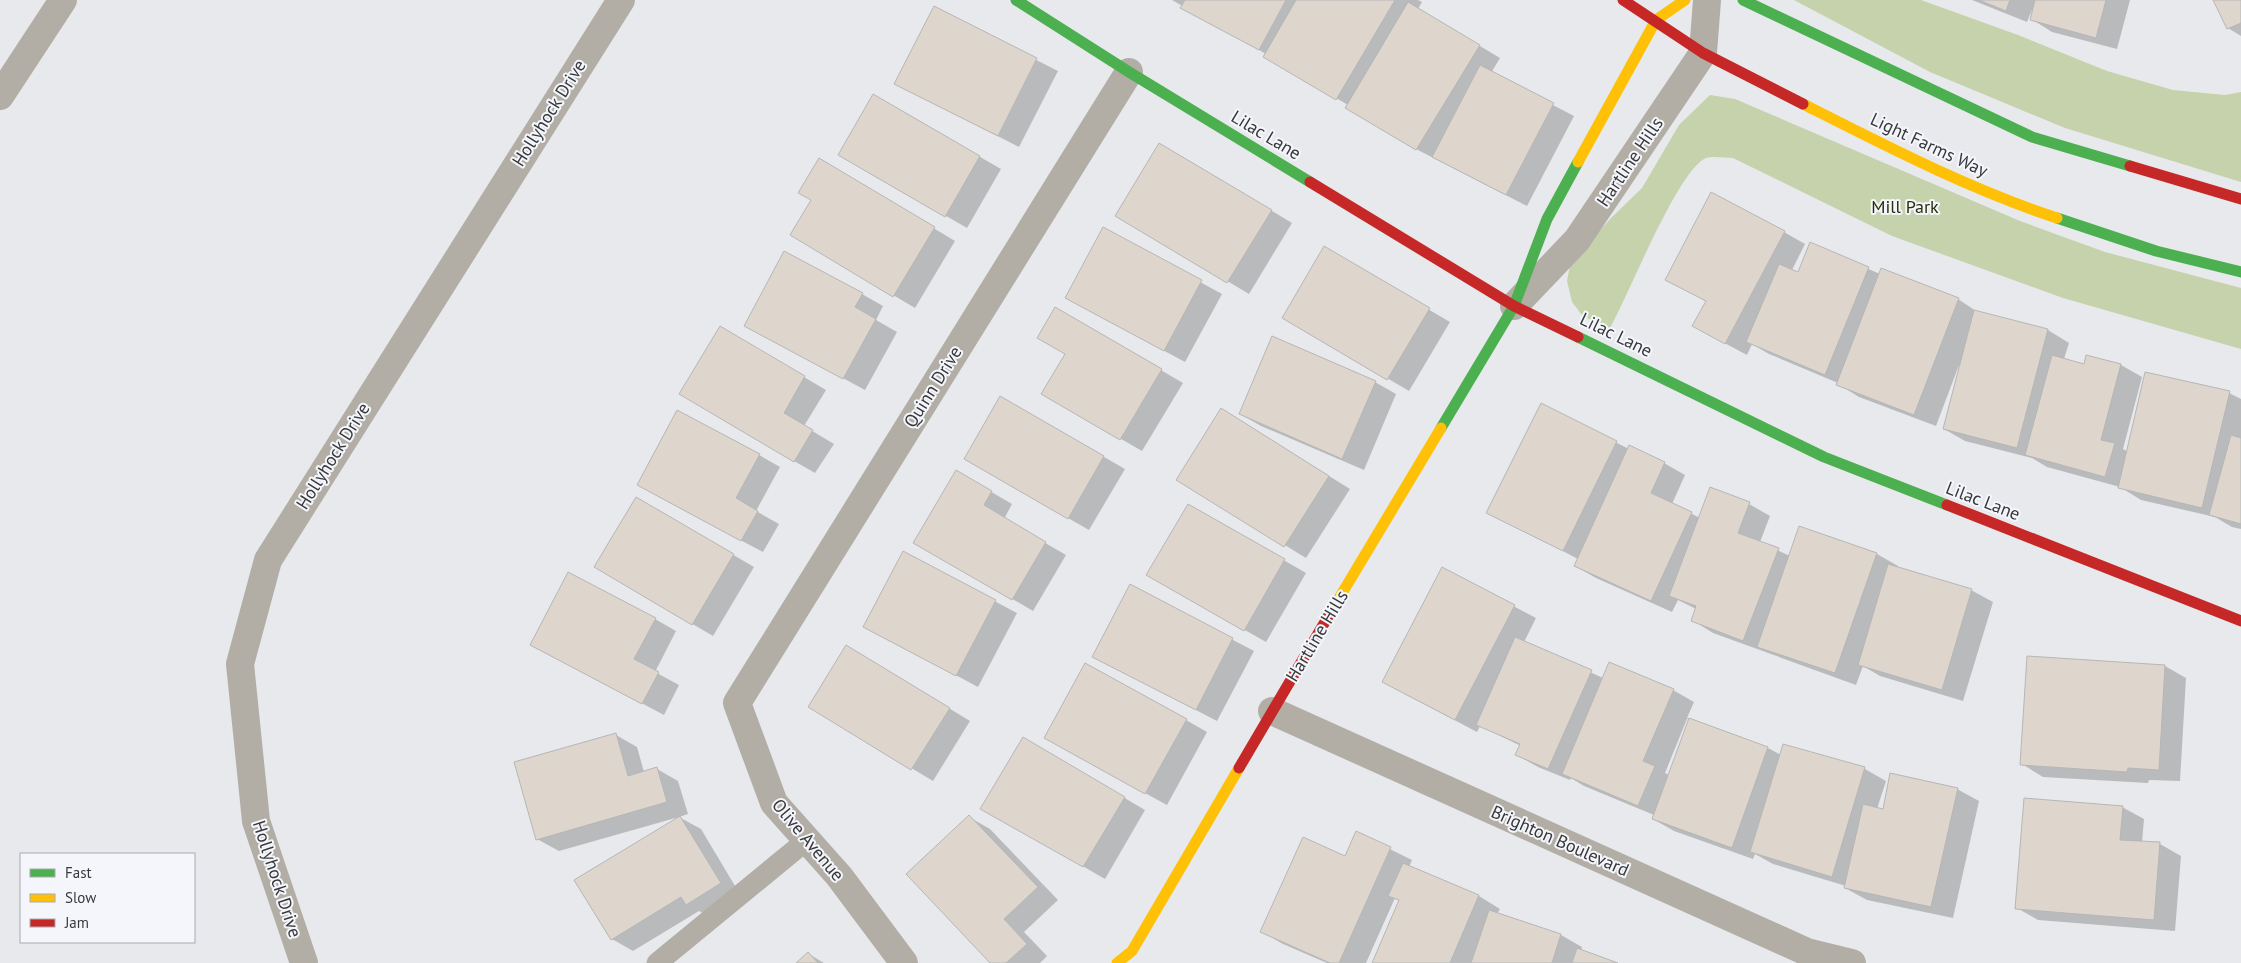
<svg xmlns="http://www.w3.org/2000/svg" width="2241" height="963" viewBox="0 0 2241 963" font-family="'PT Sans',sans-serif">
<rect width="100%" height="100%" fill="#e7e9ec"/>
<g fill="#c5d2ac">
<polygon points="1794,0 1921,0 2018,35 2107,71 2173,90 2225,95 2241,92 2241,182 2065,128 1930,72"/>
<path d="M1710,95L1735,99L2020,221L2105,252L2241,288V349L2063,298L1892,236L1733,158C1726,158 1713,156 1706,158C1678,169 1627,299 1609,330L1582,315L1572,302L1567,281L1570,265L1610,219L1642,188L1679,125Z"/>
</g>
<g fill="#0003" fill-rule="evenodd">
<polygon points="1172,0 1418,0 1422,2 1418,9 1500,58 1491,73 1574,116 1527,206 1416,149 1348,105 1265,56 1266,54"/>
<polygon points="1972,0 2130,0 2117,49 2052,32 2031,19 2034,11 2032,10 2027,22"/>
<polygon points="2214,0 2241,0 2241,36 2228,28"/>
<polygon points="934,8 1058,71 1019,147 896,84"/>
<polygon points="874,96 1001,169 967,228 840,155"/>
<polygon points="1181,156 1292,223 1249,294 1117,215"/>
<polygon points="840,172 955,241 915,308 792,235"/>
<polygon points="1103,229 1222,294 1185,362 1066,298"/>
<polygon points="1784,232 1805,244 1792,270 1798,273 1811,244 1880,274 1958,299 1979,313 2048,330 2069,343 2064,359 2085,365 2087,356 2121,365 2142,377 2123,449 2128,452 2229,393 2241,399 2241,529 2232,527 2215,517 2141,500 2120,487 2047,467 2032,458 1965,441 1944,429 1961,365 1959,365 1936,426 1859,397 1838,384 1838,383 1769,354 1752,344 1747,355 1715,338 1707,302 1688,291"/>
<polygon points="1324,248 1450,322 1409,391 1283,317"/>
<polygon points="862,294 883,306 876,320 897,332 865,390 767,337"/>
<polygon points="1056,309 1183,383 1142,451 1043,394 1066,353"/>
<polygon points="721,328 826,390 804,426 834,444 815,473 794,461"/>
<polygon points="1375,382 1396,394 1364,470 1261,426 1240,414"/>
<polygon points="1001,398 1125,469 1089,530 965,459"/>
<polygon points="1541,405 1629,449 1664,463 1685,475 1672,504 1700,518 1749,504 1770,516 1760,542 1790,556 1800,527 1877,554 1898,566 1897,568 1971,590 1993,602 1963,701 1880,676 1863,666 1856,685 1713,633 1692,620 1696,609 1678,600 1672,612 1596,578 1575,566 1578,559 1488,512"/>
<polygon points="1242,422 1350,489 1306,558 1177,479"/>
<polygon points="759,455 780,467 756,511 779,524 763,552 659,497"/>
<polygon points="957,472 1012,504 1004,519 1066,555 1033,611 915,542"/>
<polygon points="636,498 754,567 713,636 595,567"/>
<polygon points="1188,505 1306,573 1266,642 1148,575"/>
<polygon points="903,553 1017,613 978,687 886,638"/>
<path d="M1443,569L1536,618L1524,642L1603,678L1673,690L1694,702L1687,718L1768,748L1781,755L1784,745L1865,769L1886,781L1877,809L1884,810L1957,789L1979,801L1953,918L1867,900L1845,888L1846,886L1773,864L1755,854L1753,859L1674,831L1653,819L1654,815L1584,786L1571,778L1570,780L1538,767L1517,755L1521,746L1480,726L1477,732L1405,694ZM1687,719H1689L1669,775L1665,773Z"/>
<polygon points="1130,586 1254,651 1217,721 1094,657"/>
<polygon points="655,619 676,631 655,672 679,685 664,715 532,645"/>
<polygon points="2028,657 2165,666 2186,678 2180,781 2149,780 2148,783 2043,777 2022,764"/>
<polygon points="868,659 970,721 933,781 810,707"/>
<polygon points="1186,720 1207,732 1167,805 1066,750"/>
<polygon points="616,735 637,747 644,772 657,769 678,781 688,814 679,817 701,829 741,896 708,916 699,911 633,951 612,939 679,817 559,851 537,839"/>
<polygon points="1023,738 1145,810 1105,879 982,808"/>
<polygon points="2122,807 2144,819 2142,842 2160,844 2181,856 2175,931 2038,920 2017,908"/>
<polygon points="969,817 990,829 1058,900 1024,932 1047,956 1040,963 992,963"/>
<polygon points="1357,833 1412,860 1409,867 1479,896 1500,909 1497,914 1561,935 1582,947 1581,950 1614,963 1373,963 1400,901 1395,898 1366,963 1327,963 1283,944 1262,932 1346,858"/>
<polygon points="809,954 824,963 798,963"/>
</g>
<g fill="#ded5cc" stroke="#b7b6b7">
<polygon points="1185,0 1286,0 1259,50 1180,8"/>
<polygon points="1296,0 1395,0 1336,100 1263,57"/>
<polygon points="1979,0 2010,0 2006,11"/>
<polygon points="2035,0 2106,0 2096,38 2030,20"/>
<polygon points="2213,0 2241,0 2241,23 2227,29"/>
<polygon points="1408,2 1480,45 1416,150 1345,108"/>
<polygon points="934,6 1037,58 998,136 894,84"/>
<polygon points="1480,65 1554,103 1506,195 1432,157"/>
<polygon points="873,94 980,156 945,217 838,155"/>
<polygon points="1159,143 1272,210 1227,283 1115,216"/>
<polygon points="819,158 935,227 893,297 790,235 811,200 798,193"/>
<polygon points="1711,192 1785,231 1725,344 1692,326 1706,301 1665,280"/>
<polygon points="1103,227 1202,280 1164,351 1065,298"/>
<polygon points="1810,242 1869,267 1825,375 1746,342 1779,264 1798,272"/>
<polygon points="1324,246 1430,308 1387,380 1282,318"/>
<polygon points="784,251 863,293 855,307 876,319 843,379 744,326"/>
<polygon points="1881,268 1959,298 1914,415 1836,385"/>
<polygon points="1055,307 1162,369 1120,440 1041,394 1065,354 1037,338"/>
<polygon points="1974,310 2048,329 2017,448 1943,429"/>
<polygon points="720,326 805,376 784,413 813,430 794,462 679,394"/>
<polygon points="1272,336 1376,381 1342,459 1239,414"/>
<polygon points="2052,355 2084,364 2086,355 2121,364 2101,440 2115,443 2105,477 2025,455"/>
<polygon points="2145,372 2230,391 2202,508 2118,488"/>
<polygon points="1000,396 1104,456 1068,519 964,459"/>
<polygon points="1541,403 1617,441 1563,551 1486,513"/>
<polygon points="1221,408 1329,476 1284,547 1176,480"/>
<polygon points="677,410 760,454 736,498 758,511 741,541 637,485"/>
<polygon points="2231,435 2241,438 2241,524 2209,515"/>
<polygon points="1629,445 1665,462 1651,493 1692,512 1651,601 1574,566"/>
<polygon points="956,470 992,491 984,505 1046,542 1012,600 913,543"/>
<polygon points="1710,487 1750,502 1738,533 1779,548 1743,641 1691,621 1696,606 1669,596"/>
<polygon points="636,497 734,554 692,625 594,567"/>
<polygon points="1188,504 1285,559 1244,631 1146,575"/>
<polygon points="1799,526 1877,553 1835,673 1757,647"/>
<polygon points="903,551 996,600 956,676 863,627"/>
<polygon points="1888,564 1972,589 1942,690 1858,665"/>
<polygon points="1442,567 1515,605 1455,720 1382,682"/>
<polygon points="568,572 656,618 634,659 659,672 642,704 530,645"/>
<polygon points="1130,584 1233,638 1196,710 1092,657"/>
<polygon points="1515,637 1592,670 1548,769 1515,755 1520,744 1476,725"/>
<polygon points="846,645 950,708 911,770 808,707"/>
<polygon points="2027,656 2165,665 2159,770 2128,768 2127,772 2020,765"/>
<polygon points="1609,662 1674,689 1643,761 1655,766 1638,806 1562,774"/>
<polygon points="1085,663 1187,719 1145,794 1044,738"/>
<polygon points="1689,718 1768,747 1732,848 1652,819"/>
<polygon points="616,733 628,776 657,767 667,802 536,840 514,762"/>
<polygon points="1023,737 1125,797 1083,867 980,809"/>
<polygon points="1783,744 1865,767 1832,877 1750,852"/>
<polygon points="1890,773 1958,788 1931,907 1844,888 1863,804 1883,809"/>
<polygon points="2024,798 2123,806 2120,840 2160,842 2154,920 2015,909"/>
<polygon points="969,815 1038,887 1004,919 1027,944 1006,963 990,963 906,874"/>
<polygon points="680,816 721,883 686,905 681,897 611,940 574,880"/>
<polygon points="1356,831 1391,847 1339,963 1330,963 1260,932 1303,837 1345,856"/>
<polygon points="1403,863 1479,895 1450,963 1372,963 1399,900 1388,896"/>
<polygon points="1489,910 1561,934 1552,963 1471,963"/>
<polygon points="1577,948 1618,963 1572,963"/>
<polygon points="808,952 818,963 796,963"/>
</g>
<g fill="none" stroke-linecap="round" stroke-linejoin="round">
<polyline stroke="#b2aea6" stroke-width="21" points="657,963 807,840"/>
<g stroke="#b2aea6" stroke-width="28">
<polyline points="0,96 63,0"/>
<polyline points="1514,306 1577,240 1703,53 1707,0"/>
<polyline points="1272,711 1807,952 1852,963"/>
<polyline points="304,963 256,821 240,664 268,560 621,0"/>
<polyline points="904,963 839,876 774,803 737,703 1129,72"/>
</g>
<g stroke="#4caf50" stroke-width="11">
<polyline points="1016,0 1129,72 1310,182"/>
<polyline points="1743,0 2032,137 2130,166"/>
<polyline points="2057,218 2156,251 2241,272"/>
<polyline points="1578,337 1824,457 1947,505"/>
<polyline points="1441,428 1514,306 1547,219 1578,162"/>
</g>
<g stroke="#ffc107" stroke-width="11">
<path d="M1803,104C1886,146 1969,189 2057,218"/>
<polyline points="1578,162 1656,20 1685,0"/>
<polyline points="1329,615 1441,428"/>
<polyline points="1117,963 1132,951 1239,768"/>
</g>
<g stroke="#c62828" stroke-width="11">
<polyline points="1623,0 1703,53 1803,104"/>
<polyline points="2130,166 2241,199"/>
<polyline points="1310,182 1514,306 1578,337"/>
<polyline points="1947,505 2241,621"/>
<polyline points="1239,768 1329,615"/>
</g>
</g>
<g text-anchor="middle" stroke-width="4" stroke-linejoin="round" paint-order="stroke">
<g font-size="18" fill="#37383a" stroke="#f4f6fb">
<text transform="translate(549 113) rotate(-58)" y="6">Hollyhock Drive</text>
<text transform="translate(1266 135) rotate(31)" y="6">Lilac Lane</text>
<text transform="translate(1929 145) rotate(25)" y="6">Light Farms Way</text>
<text transform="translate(1630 162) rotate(-56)" y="6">Hartline Hills</text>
<text transform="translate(1616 335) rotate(26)" y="6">Lilac Lane</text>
<text transform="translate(933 387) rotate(-58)" y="6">Quinn Drive</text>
<text transform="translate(333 456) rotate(-58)" y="6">Hollyhock Drive</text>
<text transform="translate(1983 501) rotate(21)" y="6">Lilac Lane</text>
<text transform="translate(1317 636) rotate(-59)" y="6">Hartline Hills</text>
<text transform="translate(808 840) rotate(50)" y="6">Olive Avenue</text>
<text transform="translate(1560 841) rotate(24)" y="6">Brighton Boulevard</text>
<text transform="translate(277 879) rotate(72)" y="6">Hollyhock Drive</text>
</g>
<g font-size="18" fill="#262f0b" stroke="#f4f6fb">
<text x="1905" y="213">Mill Park</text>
</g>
</g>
<rect x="20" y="853" width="175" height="90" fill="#f4f6fb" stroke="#a8aaae"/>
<rect x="30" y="869" width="25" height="8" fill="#4caf50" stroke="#a8aaae"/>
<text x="65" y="878" font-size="15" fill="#37383a">Fast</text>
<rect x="30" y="894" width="25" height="8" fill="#ffc107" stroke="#a8aaae"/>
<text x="65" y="903" font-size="15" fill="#37383a">Slow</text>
<rect x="30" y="919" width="25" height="8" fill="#c62828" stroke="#a8aaae"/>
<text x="65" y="928" font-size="15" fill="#37383a">Jam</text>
</svg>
